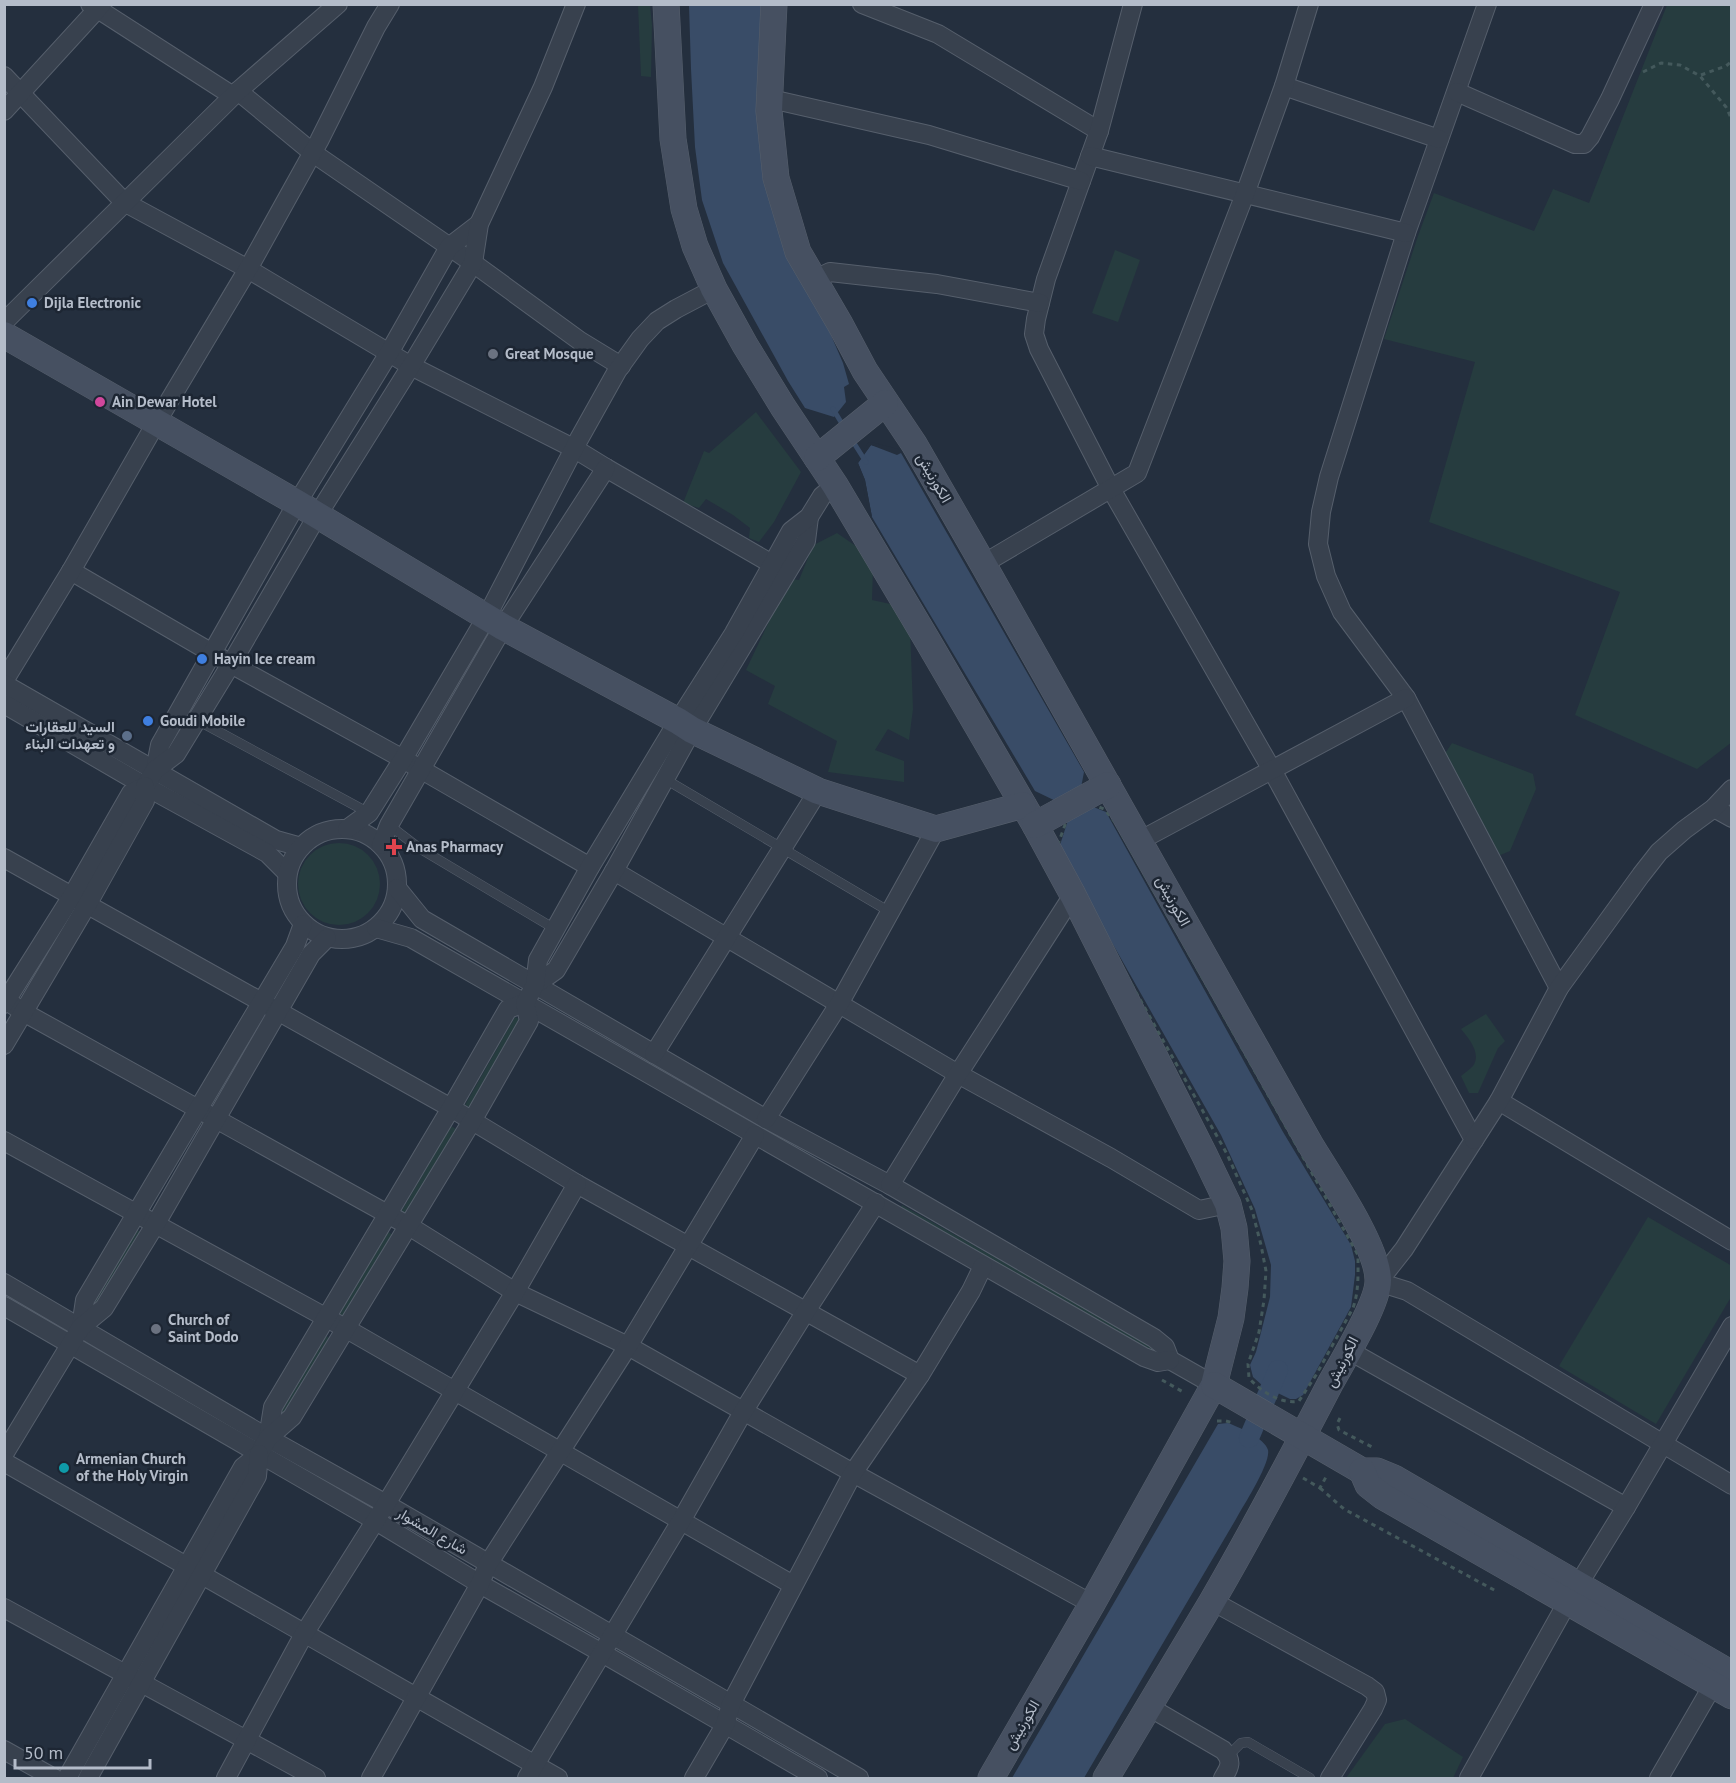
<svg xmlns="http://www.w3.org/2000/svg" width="1736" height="1783" viewBox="0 0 1736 1783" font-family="'PT Sans',Vazirmatn,sans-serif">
<rect width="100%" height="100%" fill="#242f3e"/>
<g fill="#263c3f">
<polygon points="638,5 650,5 652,25 651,77 641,76"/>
<polygon points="1667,5 1732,5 1732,742 1697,769 1575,715 1620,592 1429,522 1475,362 1384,339 1418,236 1434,193 1534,231 1553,189 1589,203"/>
<polygon points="1115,250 1140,260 1118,322 1092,313"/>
<polygon points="756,412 801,472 774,522 759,542 749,538 750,528 733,515 706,499 699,508 683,503 704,451 709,453"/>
<polygon points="837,533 866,553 873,568 872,600 895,605 910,627 913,709 909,740 888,729 875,750 904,761 904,782 828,772 837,741 768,704 775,686 746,670 783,592 791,579 799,580 810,553 808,548"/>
<polygon points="1452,743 1533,774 1536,789 1510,851 1498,856 1444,755"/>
<circle cx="339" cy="884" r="41"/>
<path d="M1486,1014L1505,1041L1498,1048L1478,1093H1469L1461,1076C1465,1073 1470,1069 1473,1066C1482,1053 1468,1038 1461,1029Z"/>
<polygon points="515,1017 521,1020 472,1109 465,1105"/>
<polygon points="451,1126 458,1130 408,1216 401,1212"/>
<polygon points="902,1205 1156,1348 1153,1352 900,1209"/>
<polygon points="1648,1217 1732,1266 1731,1297 1656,1424 1559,1366"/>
<polygon points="134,1228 142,1233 98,1306 91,1302"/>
<polygon points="388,1232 395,1236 345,1320 338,1316"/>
<polygon points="326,1336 332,1340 285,1419 279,1415"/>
<polygon points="1405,1719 1463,1757 1453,1778 1346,1778 1385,1724"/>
</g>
<g fill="#394c67">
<polygon points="689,5 762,5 761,148 818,305 843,363 849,384 844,387 846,402 834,417 805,408 788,381 723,263 702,200 695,147 691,69"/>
<polygon points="871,445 901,453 1084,772 1080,793 1062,804 1035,791 872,517 865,480 858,463"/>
<polygon points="1091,806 1106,812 1283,1132 1351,1245 1355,1261 1355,1275 1351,1307 1303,1395 1296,1399 1290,1399 1263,1386 1253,1377 1250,1365 1256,1352 1270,1297 1271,1265 1255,1209 1221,1135 1068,865 1060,845 1069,817"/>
<path d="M1228,1423C1238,1427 1265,1438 1268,1450C1271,1463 1243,1506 1236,1519C1185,1606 1134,1692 1084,1778H1012L1218,1424Z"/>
</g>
<polygon fill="#242f3e" points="871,442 898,449 901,453 897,455 871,445 858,463 865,480 872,517 868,511 862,481 855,463 868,443"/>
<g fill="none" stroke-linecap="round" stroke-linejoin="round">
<g stroke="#394c67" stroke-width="5">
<polyline points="833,409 844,427"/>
<polyline points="852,440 866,462"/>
</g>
<polyline stroke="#394c67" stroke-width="20" points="1249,1438 1278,1370"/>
<defs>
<g id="lane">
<polyline points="197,720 369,813"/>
<polyline points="665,779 890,912"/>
<polyline points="389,825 419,848 555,929"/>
<polyline points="1228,1756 1241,1743 1248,1742 1310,1778"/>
</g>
<g id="street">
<polyline points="90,4 233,96"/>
<polyline points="862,4 938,34 1099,131"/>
<polyline points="1133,4 1099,131 1046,279 1036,319 1034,334 1039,349 1111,489 1272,770 1474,1140 1404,1249 1378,1282 1407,1291 1732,1485"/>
<polyline points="1487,4 1406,233 1329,477 1321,512 1318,544 1326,576 1342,612 1406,698 1559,988"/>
<polyline points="4,76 124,202 248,269 411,366 575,449 606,468 772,564"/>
<polyline points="1284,86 1439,139"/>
<polyline points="238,91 313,153 473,263 580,341 621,366"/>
<polyline points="1457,92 1575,144 1584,144 1590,137 1610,99 1654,4"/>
<polyline points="771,99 929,135 1081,181"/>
<polyline points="4,111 102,4"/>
<polyline points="1090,156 1406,233"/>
<polyline points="813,280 830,272 937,284 1040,303"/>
<polyline points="4,322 238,91 338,4"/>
<polyline points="983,564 1137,473 1245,194 1284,86 1309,4"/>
<polyline points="71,571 231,664 403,759 590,867"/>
<polyline points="4,681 71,571 156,423 248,269 319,141 376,27 390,4"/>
<polyline points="4,684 276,840 301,847"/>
<polyline points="4,704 145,786 267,853 287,873"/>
<polyline points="155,770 160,745 297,503 389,353 449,247 479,224"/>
<polyline points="1714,808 1732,818"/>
<circle cx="342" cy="884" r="55"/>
<polyline points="347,829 369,813 403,759 487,616 579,439 617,371 640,339 657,321 676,309 714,289"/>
<polyline points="1139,841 1406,698"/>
<polyline points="381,845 389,825 503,627 606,468"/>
<polyline points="4,858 451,1108 577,1184 920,1375"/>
<polyline points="614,871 958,1074 1111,1158 1199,1210 1228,1204"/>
<polyline points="397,888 422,919 766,1119 890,1185 1154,1338 1165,1347 1170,1360 1214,1385"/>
<polyline points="376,928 411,938 1144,1357 1158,1362 1170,1360"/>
<polyline points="535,985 556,970 614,871 692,730 806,541 809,517"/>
<polyline points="4,999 25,1013 409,1226 515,1292 628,1346 853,1473 1092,1604"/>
<polyline points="4,1004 72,896 131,793 145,786 155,770 176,754 231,664 317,516 411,366 473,263 479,224 543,87 576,4"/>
<polyline points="4,1045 87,905 145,801 145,786"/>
<polyline points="654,1054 818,791"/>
<polyline points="1499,1101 1732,1241"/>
<polyline points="766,1119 839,1004 936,829"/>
<polyline points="1474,1140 1499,1101 1559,988 1641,875 1659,852 1684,830 1714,808 1732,789"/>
<polyline points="4,1141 345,1328 793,1585"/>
<polyline points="890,1185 958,1074 1073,895"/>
<polyline points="4,1283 268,1438 386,1504 859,1778"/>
<polyline points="4,1306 376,1521 480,1584 602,1653 818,1778"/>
<polyline points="81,1327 85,1300 295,946 303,924"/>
<polyline points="1348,1350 1626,1507"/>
<polyline points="268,1438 273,1407 451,1108 508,1009 525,1003"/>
<polyline points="4,1454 81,1327 104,1308 155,1225 311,954 327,938"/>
<polyline points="4,1462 558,1778"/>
<polyline points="1212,1601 1367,1686 1375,1692 1377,1700 1373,1709 1330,1778"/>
<polyline points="4,1608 316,1778"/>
<path d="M1149,1707L1223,1750C1233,1761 1230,1767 1223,1778"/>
<polyline points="4,1750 54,1778"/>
<polyline points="67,1778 243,1467 259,1454 268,1438 292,1417 472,1121 529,1021 525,1003 535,985 538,960 590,867 678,721 734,633 791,531 809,517 822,496 835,485"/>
<polyline points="88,1778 257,1476 259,1454"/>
<polyline points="226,1778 304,1634 386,1504 515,1292 577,1184"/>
<polyline points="371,1778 480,1584 488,1564 628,1346 755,1135"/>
<polyline points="527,1778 681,1521 743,1412 806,1311 876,1203"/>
<polyline points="694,1778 725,1725 731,1704 853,1473 920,1375 971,1291 983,1266"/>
<polyline points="1469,1778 1567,1603 1626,1507 1732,1326"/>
<polyline points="1659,1778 1713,1685"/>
</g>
<g id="secondary">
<polyline points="666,4 673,139 684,209 695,246 714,289 745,345 783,407 835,485 926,638 1035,825 1073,895 1204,1154 1228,1204 1234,1228 1237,1261 1235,1288 1231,1318 1214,1385 1092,1604 991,1778"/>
<path d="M774,4L769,111L776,178L798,252L840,324L865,371L914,444L983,564L1310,1144C1328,1174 1379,1248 1378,1281C1378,1304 1342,1362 1330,1384C1292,1457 1253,1531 1211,1603C1176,1662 1141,1720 1106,1778"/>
<polyline points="4,335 297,503 503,627 678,721 692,730 818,791 936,829 1023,805"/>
<polyline points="817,458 885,403"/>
<polyline points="1035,825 1108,785"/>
<polyline points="1214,1385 1362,1471 1377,1471 1394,1478 1732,1674"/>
<polyline points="1362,1471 1368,1485 1382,1496 1732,1696"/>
</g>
</defs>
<use href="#lane" stroke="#565f6c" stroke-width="10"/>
<use href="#street" stroke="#565f6c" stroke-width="20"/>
<use href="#secondary" stroke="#565f6c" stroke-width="27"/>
<g stroke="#44595c" stroke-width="3" stroke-dasharray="4.5 4.5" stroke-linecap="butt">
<polyline points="1643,72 1661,63 1680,65 1700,76 1726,107 1732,120"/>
<polyline points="1701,75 1726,66 1732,61"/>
<path d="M1091,804L1104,809L1115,822L1358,1255C1358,1273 1359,1291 1353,1308L1316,1375L1299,1401C1282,1405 1260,1391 1249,1378L1248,1364L1259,1332L1264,1300L1266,1271L1261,1245L1252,1210L1227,1154L1093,916L1057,847L1069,814Z"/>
<polyline points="1162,1380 1185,1393"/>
<polyline points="1340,1418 1337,1424 1339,1430 1374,1448"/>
<polyline points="1217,1421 1226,1421 1234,1423"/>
<polyline points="1303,1478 1320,1488 1327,1475"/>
<polyline points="1320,1488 1344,1509 1496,1591"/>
</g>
<use href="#lane" stroke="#38414e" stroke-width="9"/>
<use href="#street" stroke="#38414e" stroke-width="18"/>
<use href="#secondary" stroke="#465061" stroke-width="26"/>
</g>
<g fill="#3f7fe0" stroke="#1d2633" stroke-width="2">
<circle cx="32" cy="303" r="6"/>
<circle cx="202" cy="659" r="6"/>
<circle cx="148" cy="721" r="6"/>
</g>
<g fill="#6b7280" stroke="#1d2633" stroke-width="2">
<circle cx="493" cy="354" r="6"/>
<circle cx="156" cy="1329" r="6"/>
</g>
<circle fill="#d1479c" stroke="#1d2633" stroke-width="2" cx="100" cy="402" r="6"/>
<circle fill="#5c6f8a" stroke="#1d2633" stroke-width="2" cx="127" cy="736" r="6"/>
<path fill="#e0444e" stroke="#1d2633" stroke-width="2" d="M391 838h6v6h6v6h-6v6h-6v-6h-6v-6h6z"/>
<circle fill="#0f9aa8" stroke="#1d2633" stroke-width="2" cx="64" cy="1468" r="6"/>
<g text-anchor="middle" stroke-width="5" stroke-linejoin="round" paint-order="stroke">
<g font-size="15" font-weight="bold" fill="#b4bcc9" stroke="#1d2633" text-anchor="start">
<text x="44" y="308">Dijla Electronic</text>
<text x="505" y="359">Great Mosque</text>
<text x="112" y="407">Ain Dewar Hotel</text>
<text x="214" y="664">Hayin Ice cream</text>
<text x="160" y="726">Goudi Mobile</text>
<text x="115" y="732" text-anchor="end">السيد للعقارات<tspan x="115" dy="17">و تعهدات البناء</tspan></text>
<text x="406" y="852">Anas Pharmacy</text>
<text x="168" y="1325">Church of<tspan x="168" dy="17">Saint Dodo</tspan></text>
<text x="76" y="1464">Armenian Church<tspan x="76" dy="17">of the Holy Virgin</tspan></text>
</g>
<g font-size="15" fill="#b4bcc9" stroke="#1d2633">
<text transform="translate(934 478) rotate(60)" y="5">الكورنيش</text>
<text transform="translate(1173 901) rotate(61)" y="5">الكورنيش</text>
<text transform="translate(1342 1362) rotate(-63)" y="5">الكورنيش</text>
<text transform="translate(432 1531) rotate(30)" y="5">شارع المشوار</text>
<text transform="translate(1022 1725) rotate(-60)" y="5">الكورنيش</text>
</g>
</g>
<rect width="1736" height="1783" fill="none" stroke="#b4bcc9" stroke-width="12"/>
<path d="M15 1759v9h135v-9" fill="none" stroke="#b4bcc9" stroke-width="3"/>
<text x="24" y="1759" font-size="18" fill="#b4bcc9" stroke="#1d2633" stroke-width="4.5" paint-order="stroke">50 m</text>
</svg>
